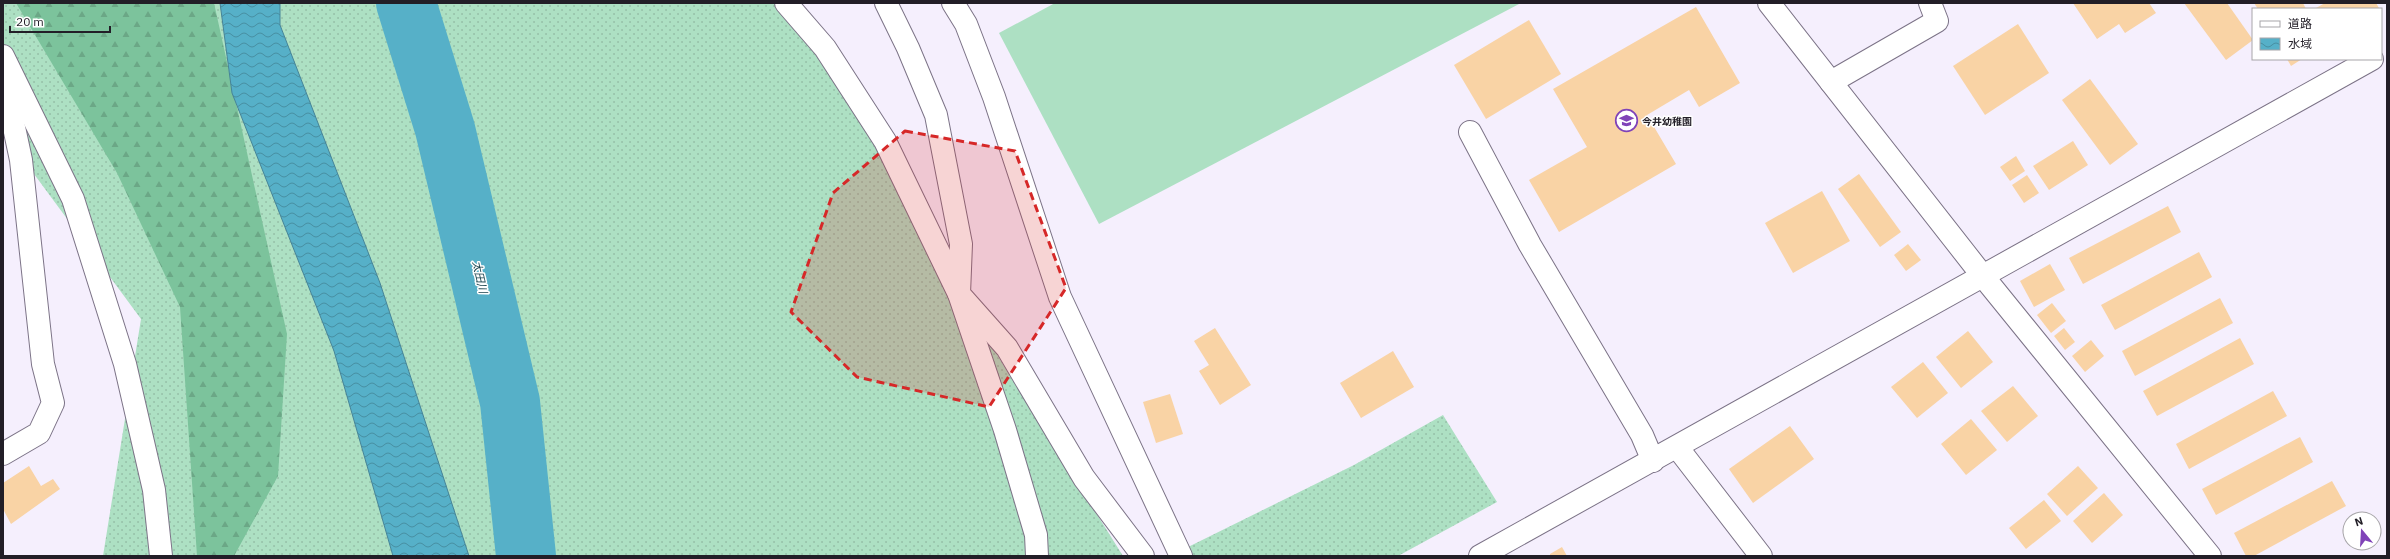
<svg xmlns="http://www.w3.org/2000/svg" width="2390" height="559" viewBox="0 0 2390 559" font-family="'IBM Plex Sans','Noto Sans JP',sans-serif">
<defs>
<pattern id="grass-dots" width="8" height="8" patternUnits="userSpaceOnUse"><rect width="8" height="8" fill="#ade0c3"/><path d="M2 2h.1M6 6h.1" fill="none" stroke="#95c0a8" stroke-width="1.8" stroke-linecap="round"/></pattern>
<pattern id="forest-firs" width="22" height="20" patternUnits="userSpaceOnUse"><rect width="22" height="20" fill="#7cc39c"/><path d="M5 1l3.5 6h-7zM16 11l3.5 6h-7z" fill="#6ba786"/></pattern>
<pattern id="water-waves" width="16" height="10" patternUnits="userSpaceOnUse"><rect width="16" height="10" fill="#56b0c8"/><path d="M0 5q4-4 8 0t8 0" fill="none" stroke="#478fa2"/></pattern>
</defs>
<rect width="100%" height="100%" fill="#f5effd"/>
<g fill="url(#grass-dots)">
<polygon points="3,3 777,3 825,48 959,294 1123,556 103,556 141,319 3,132"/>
<polygon points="1443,415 1497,502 1398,556 1187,556 1184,549 1354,465"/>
</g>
<polygon fill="url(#forest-firs)" points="16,3 214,3 287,334 278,476 234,556 197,556 180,307 117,173"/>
<polygon fill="#ade0c3" points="1055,3 1521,3 1099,224 999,33"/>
<polygon fill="url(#water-waves)" stroke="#468498" points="220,3 280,3 280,25 380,283 469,556 393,556 334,351 232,93"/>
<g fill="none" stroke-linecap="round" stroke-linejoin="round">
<polyline stroke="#56b0c8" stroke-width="60" points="406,3 445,129 510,402 526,556"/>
</g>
<g fill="#f9d3a5">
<polygon points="2073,3 2149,3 2156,13 2125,33 2119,24 2097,39"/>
<polygon points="2184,3 2227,3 2253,40 2226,60"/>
<polygon points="2254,3 2303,3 2306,9 2258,9"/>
<polygon points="2325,3 2376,3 2379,8 2316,8"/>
<polygon points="1696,7 1740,83 1699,107 1689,90 1647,115 1676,164 1559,232 1529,180 1587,147 1553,89"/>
<polygon points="1529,20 1561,74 1486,119 1454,65"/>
<polygon points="2018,24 2049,73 1985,115 1953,66"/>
<polygon points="2287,59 2302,59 2291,66"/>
<polygon points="2090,79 2138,144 2110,165 2062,100"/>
<polygon points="2073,141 2088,165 2049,190 2033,166"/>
<polygon points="2016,156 2025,171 2010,181 2000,167"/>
<polygon points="1859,174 1901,232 1880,247 1838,189"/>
<polygon points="2027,175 2039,193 2024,203 2012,185"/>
<polygon points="1822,191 1850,241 1793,273 1765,223"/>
<polygon points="2168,206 2181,232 2083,284 2069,258"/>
<polygon points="1908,244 1921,260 1906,271 1894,255"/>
<polygon points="2199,252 2212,277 2115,330 2101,305"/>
<polygon points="2050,264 2065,290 2034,307 2020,281"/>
<polygon points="2220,298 2233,323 2135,376 2122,351"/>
<polygon points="2052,303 2066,321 2051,333 2037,315"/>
<polygon points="1215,328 1251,385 1220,405 1199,371 1209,365 1194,341"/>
<polygon points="2064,328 2075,342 2065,350 2054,336"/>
<polygon points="1968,331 1993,362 1961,388 1936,357"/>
<polygon points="2240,338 2254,364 2157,416 2143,391"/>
<polygon points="2091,340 2104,356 2085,372 2072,356"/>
<polygon points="1393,351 1414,387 1361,418 1340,383"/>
<polygon points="1923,362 1948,393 1917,418 1891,387"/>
<polygon points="2013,386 2038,416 2007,442 1981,411"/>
<polygon points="2273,391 2287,416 2189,469 2176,444"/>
<polygon points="1170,394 1183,434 1156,443 1143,402"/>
<polygon points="1971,419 1997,450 1966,475 1941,444"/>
<polygon points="1790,426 1814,459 1753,503 1729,469"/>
<polygon points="2300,437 2313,462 2216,515 2202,489"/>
<polygon points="29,466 41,486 53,479 60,489 11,524 3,509 3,483"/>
<polygon points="2078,466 2098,488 2067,516 2047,494"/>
<polygon points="2332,481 2346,506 2254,556 2246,556 2234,533"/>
<polygon points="2104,493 2123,515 2092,543 2073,521"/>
<polygon points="2044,500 2061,521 2026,549 2009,528"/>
<polygon points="1562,547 1567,556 1550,556 1550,554"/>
</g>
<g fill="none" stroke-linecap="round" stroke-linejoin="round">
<defs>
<g id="minor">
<polyline points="786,3 825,48 885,141 959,294 1005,430 1036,535 1037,556"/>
<polyline points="886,3 908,48 936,115 961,244 959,294 1007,348 1084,478 1143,556"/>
<polyline points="953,3 966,24 994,97 1060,297 1181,556"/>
<polyline points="1769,3 1982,275 2210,556"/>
<polyline points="3,56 73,199 125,364 154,490 161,556"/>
<polyline points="1831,82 1937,21 1930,3"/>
<polyline points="1470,132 1530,245 1642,435 1653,461"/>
<polyline points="1677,447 1761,556"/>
<polyline points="3,454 39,433 53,403 43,364 21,160 5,85 9,70"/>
</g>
<polyline id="tertiary" points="1480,556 2372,59"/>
</defs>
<use href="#minor" stroke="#7c7387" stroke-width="24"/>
<use href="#tertiary" stroke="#7c7387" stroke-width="24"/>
<use href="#minor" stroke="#fff" stroke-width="22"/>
<use href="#tertiary" stroke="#fff" stroke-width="22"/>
</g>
<path fill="#d62828" fill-opacity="0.2" stroke="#d62828" stroke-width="3" stroke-dasharray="8 5" stroke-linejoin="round" d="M905,131L1015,151L1066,288L989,407L857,377L791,312L833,193Z"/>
<defs>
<symbol id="school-ring" viewBox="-11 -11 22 22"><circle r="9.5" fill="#fff" stroke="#8043b8" stroke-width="1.5"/><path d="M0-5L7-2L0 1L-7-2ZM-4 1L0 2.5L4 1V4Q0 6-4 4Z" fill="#8043b8"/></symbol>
</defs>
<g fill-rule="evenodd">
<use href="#school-ring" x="1614" y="108" width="25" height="25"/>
</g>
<g text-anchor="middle" stroke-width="3" stroke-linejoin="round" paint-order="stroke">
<g font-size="10" font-weight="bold" fill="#221e27" stroke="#fff" text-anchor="start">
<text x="1642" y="125">今井幼稚園</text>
</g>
<g font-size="11" font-style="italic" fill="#18414c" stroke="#fff">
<text transform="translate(480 277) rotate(77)" y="4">太田川</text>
</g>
</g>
<rect width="2390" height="559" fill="none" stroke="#221e27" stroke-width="8"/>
<rect x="2252" y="8" width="130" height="52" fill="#ffffff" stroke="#a7a5a9"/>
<rect x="2260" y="21" width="20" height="6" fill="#ffffff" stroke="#a7a5a9"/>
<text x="2288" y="28" font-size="12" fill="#221e27">道路</text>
<rect x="2260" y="38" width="20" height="12" fill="url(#water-waves)" stroke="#a7a5a9"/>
<text x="2288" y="48" font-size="12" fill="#221e27">水域</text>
<g transform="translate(2362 531) rotate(342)"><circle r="19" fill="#ffffff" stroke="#a7a5a9"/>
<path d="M0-3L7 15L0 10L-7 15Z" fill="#8043b8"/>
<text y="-6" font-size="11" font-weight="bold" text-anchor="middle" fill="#221e27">N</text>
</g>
<path d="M10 26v6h100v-6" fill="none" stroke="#221e27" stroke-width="2"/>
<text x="16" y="26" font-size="12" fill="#221e27" stroke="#ffffff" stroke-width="3" paint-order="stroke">20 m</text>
</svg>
